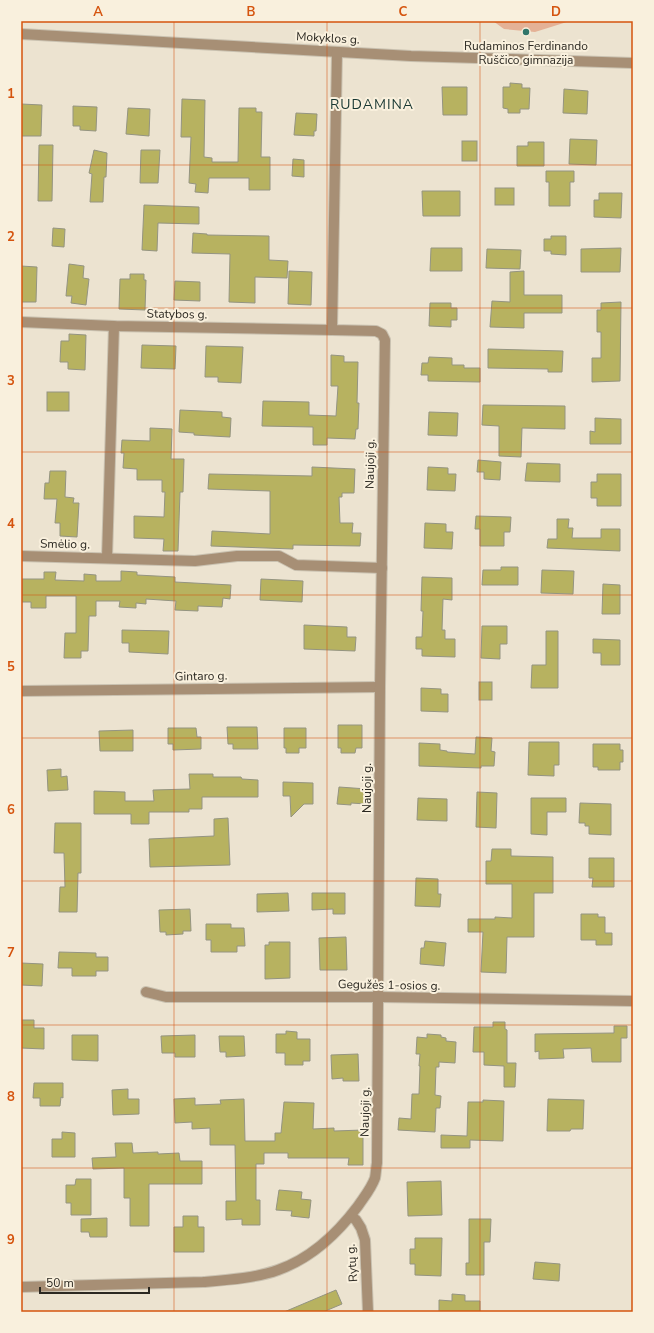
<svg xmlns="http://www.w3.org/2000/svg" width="654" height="1333" viewBox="0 0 654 1333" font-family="'Nunito Sans',sans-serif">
<rect width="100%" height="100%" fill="#ece3d0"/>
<polygon fill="#e4b196" points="493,21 570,21 535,32 504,29"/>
<g fill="#b7b260" stroke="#949481">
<polygon points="510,83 522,84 522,88 530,88 529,109 520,109 520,113 508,113 508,109 503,108 503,87 510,87"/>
<polygon points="442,87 467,87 467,115 443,115"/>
<polygon points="564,89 588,91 587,114 563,113"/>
<polygon points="182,99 205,100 204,157 212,158 212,162 238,162 239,108 256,108 256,112 262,112 261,157 270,157 270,190 249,190 249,178 209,178 208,193 195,192 196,184 189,183 191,137 181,137"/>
<polygon points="21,104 42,105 41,136 21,136"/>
<polygon points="73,106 97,107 96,131 80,130 80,126 73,126"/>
<polygon points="128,108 150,109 149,136 126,134"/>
<polygon points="296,113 317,114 316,131 314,131 314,136 294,135"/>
<polygon points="570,139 597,140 596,165 569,164"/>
<rect x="462" y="141" width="15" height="20"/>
<polygon points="528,142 544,142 544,166 517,166 517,146 528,146"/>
<polygon points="39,145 53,145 52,201 38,201"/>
<polygon points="94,150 107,153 106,177 104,177 103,202 90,202 92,174 89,173"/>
<polygon points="141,150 160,150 158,183 140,183"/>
<polygon points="293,159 304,160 304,177 292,176"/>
<polygon points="546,171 574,171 574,182 570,182 570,206 549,206 549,182 546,182"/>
<rect x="495" y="188" width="19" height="17"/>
<polygon points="422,191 460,191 460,216 423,216"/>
<polygon points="599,193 622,193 621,218 594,217 594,200 599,200"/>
<polygon points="144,205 199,207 199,224 158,223 157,251 142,250"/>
<polygon points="53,228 65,229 64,247 52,246"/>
<polygon points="193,233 207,234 207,235 269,236 269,260 288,261 287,278 255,277 255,303 229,302 230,254 192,253"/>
<polygon points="551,236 566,236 566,255 551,254 551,251 544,251 544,239 551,239"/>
<polygon points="431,248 462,248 462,271 430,271"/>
<polygon points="621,248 620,272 581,272 581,249"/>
<polygon points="487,249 521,250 520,269 486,268"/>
<polygon points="69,264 84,266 83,278 89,279 86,305 71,303 72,296 66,296"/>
<polygon points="21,266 37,267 36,302 21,302"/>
<polygon points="289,271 312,272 311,305 288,304"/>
<polygon points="524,271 524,295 562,295 562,313 524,313 524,328 490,327 492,301 510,302 510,272"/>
<polygon points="130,274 144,274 144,280 146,280 145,310 119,309 120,279 130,279"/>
<polygon points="175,281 200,282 200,301 174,300"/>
<polygon points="621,302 620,381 592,382 592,358 601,358 601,332 597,332 597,310 601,310 601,303"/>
<polygon points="430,303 451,303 451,308 457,308 457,320 451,320 451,327 429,326"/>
<polygon points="69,334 86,335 85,370 68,369 68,362 60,362 61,341 69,341"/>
<polygon points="142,345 176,346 175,369 141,368"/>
<polygon points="206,346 243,347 241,383 218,382 218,377 205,377"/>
<polygon points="488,349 563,351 562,372 548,372 548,369 488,368"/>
<polygon points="331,355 344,356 344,362 358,362 357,403 359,403 358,429 356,429 355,439 327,438 327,445 313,445 313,427 262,426 263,401 309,402 309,415 336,416 338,386 331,386"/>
<polygon points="429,357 452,358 452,365 464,365 464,368 480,368 480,382 428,381 428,375 421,375 422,363 428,363"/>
<rect x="47" y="392" width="22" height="19"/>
<polygon points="483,405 565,406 565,429 522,428 521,457 499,456 499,426 482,425"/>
<polygon points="180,410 222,412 222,417 231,418 230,437 194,435 194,433 179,432"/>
<polygon points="429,412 458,413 457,436 428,435"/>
<polygon points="595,418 621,419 621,444 590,444 590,431 595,432"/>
<polygon points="150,428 172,429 171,459 184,459 183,492 180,492 178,551 163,551 164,539 134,538 134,516 164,517 165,492 162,492 162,480 137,480 137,469 123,468 124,453 121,453 122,440 150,441"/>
<polygon points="478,460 501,462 500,480 484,479 484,472 477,472"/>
<polygon points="527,463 560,464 560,482 525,481"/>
<polygon points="312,467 355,469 354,493 342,493 342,497 339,497 340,523 353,523 352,533 361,533 360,546 293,545 293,549 211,546 212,531 270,534 270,491 208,489 209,474 312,476"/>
<polygon points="428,467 448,468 448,474 456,474 455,491 427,490"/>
<polygon points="50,471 66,471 65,497 74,498 73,503 79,503 77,537 60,536 60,523 55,523 57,499 44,499 45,483 49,483"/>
<polygon points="597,474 621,474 621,506 597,506 597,498 591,498 591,482 597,482"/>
<polygon points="476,516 511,517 510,532 504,532 504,546 480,546 480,529 475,529"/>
<polygon points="557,519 569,519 568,528 573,528 572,538 601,538 601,529 620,529 620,551 547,548 548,539 557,539"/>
<polygon points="425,523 446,524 446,532 453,532 452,549 424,548"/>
<polygon points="501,567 518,567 518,585 482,585 483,570 501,570"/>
<polygon points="542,570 574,571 573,594 541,593"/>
<polygon points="121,571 137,572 137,575 175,577 175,582 231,585 230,599 223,598 222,607 198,606 198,611 175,610 176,601 146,599 146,604 136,603 136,608 119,607 120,601 96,601 96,616 89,616 88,651 81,651 81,658 64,658 65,633 76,633 76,596 46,596 46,608 31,608 31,602 22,602 22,579 44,579 44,572 56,572 55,580 84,581 84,574 96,575 96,581 121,581"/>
<polygon points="422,577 452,578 452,600 443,599 442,630 445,630 445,639 455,639 455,657 422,656 422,649 416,649 416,637 422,637 423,611 421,611"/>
<polygon points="261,579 303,581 302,602 260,600"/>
<polygon points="603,584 620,585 620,614 602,614"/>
<polygon points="304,625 347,627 347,637 356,637 355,651 304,649"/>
<polygon points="482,626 507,626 507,644 500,644 500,659 481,658"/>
<polygon points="122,630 169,631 168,654 129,652 129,643 122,643"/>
<polygon points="546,631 558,631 558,688 531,688 532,665 546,665"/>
<polygon points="593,639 620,640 620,665 601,665 601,653 593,653"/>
<rect x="479" y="682" width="13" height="18"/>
<polygon points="421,688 441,689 441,694 448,694 448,712 421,711"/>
<polygon points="338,725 362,725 362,748 356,748 355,753 341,753 341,748 338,748"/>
<polygon points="227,727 257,727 258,749 233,749 233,744 228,744"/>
<polygon points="168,728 196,728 197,737 201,737 201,749 173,750 173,744 168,744"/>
<polygon points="284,728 306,728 306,748 299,748 299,753 286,753 286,748 284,748"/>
<polygon points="133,730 133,751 100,751 99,731"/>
<polygon points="476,737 492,738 491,751 495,752 494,766 481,766 481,768 419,766 419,743 440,744 440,750 447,751 447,752 475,754"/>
<polygon points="529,742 559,742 559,765 554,765 554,776 528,775"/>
<polygon points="593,744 620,744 620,750 623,750 623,762 620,762 620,770 598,770 598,767 593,767"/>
<polygon points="61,769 61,777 67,776 68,790 48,791 47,770"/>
<polygon points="189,774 213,774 213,777 241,777 242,779 258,780 258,797 202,797 202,809 189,809 189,812 149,812 149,824 131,824 131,814 94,814 94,791 125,792 125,801 154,801 153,790 190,789"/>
<polygon points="283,782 313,783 313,804 304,804 291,817 290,796 283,796"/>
<polygon points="339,787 367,789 366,804 351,803 351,805 337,804"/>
<polygon points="477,792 497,793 496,828 476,827"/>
<polygon points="418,798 447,799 447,821 417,820"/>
<polygon points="531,798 566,798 566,812 547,812 547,835 531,834"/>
<polygon points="580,803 611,804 611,835 589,834 589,826 585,826 585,823 579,823"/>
<polygon points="228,818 230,865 150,867 149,839 214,836 214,819"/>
<polygon points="55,823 81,823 81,873 78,873 77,912 59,912 60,887 65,887 64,853 54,853"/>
<polygon points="492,849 511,849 511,856 553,857 553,893 534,893 534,937 507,937 506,973 481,972 483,932 468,932 468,919 495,919 495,917 512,918 512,884 486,884 486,861 491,861"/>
<polygon points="589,858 614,858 614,887 592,887 593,878 589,878"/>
<polygon points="416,878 438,879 438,894 441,894 440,907 415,906"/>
<polygon points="288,893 289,911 257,912 257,894"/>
<polygon points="312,893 345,893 345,914 333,914 333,909 312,910"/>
<polygon points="190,909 191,931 183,931 183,934 166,935 166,932 160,932 159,910"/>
<polygon points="581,914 598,914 598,917 605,917 605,933 612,933 612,945 596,945 596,940 581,940"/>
<polygon points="206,924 231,924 231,928 244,928 245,946 237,946 237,952 211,952 211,940 206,940"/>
<polygon points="346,937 347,970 320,970 319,938"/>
<polygon points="425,941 446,943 444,966 420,964 421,948 424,948"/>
<polygon points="269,942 290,942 290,978 265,979 265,945 269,945"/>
<polygon points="59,952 96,953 96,957 108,957 108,971 96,971 96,976 72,976 72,968 58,968"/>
<polygon points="21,963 43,964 42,986 21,985"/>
<polygon points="22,1020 34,1020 34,1028 44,1028 44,1049 21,1048"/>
<polygon points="493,1022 505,1022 505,1029 507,1030 507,1063 516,1063 515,1087 504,1087 504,1066 484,1065 484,1052 473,1052 474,1027 493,1027"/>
<polygon points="614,1026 627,1026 627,1038 621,1038 621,1062 592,1062 591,1048 563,1049 564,1058 539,1059 539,1051 535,1052 535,1034 614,1033"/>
<polygon points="286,1031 297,1032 297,1039 310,1039 310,1061 303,1061 303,1065 285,1065 285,1053 276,1053 276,1034 286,1034"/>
<polygon points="427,1034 441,1035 441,1037 446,1038 446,1041 456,1042 455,1063 439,1062 439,1067 436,1067 435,1095 441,1096 440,1108 436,1108 435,1132 398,1130 399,1118 411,1119 412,1094 419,1094 420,1066 419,1066 420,1054 416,1054 417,1037 427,1038"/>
<polygon points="72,1035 98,1035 98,1061 72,1060"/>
<polygon points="195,1035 195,1057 175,1057 175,1053 162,1053 161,1036"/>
<polygon points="219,1036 244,1036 245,1056 226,1057 226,1052 220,1052"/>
<polygon points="358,1054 359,1081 343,1081 343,1078 332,1079 331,1055"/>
<polygon points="34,1083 63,1083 63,1098 61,1097 60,1106 40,1106 40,1098 33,1098"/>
<polygon points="128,1089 128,1099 139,1099 139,1114 113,1115 112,1090"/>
<polygon points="195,1098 195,1105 221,1104 220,1100 244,1099 245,1141 275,1141 275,1133 281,1133 284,1102 314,1103 313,1129 334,1128 334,1131 363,1130 363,1165 348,1165 349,1158 288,1158 288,1153 264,1153 264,1164 256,1164 256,1200 260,1200 260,1225 242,1225 242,1219 226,1220 226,1201 236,1201 235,1145 210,1145 210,1128 192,1129 192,1122 175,1123 174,1099"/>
<polygon points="548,1099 584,1100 583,1129 571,1129 570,1131 547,1131"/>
<polygon points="483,1100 504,1101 503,1141 470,1140 470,1148 441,1148 441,1135 467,1136 468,1102 483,1102"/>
<polygon points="62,1132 75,1133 75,1157 52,1157 52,1139 62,1139"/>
<polygon points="115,1143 132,1143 133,1153 158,1152 158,1154 179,1153 180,1161 202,1161 202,1184 149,1184 149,1226 130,1226 130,1198 124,1198 124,1168 93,1169 92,1158 116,1157"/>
<polygon points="76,1179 91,1179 91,1215 71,1215 71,1203 66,1203 66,1185 75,1185"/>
<polygon points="441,1181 442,1215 408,1216 407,1182"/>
<polygon points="279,1190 302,1192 301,1199 311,1200 309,1218 291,1216 292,1211 276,1210"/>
<polygon points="183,1216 198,1216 198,1227 204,1227 204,1252 174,1252 174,1227 183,1227"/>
<polygon points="107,1218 107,1237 90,1237 89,1232 81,1232 81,1219"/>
<polygon points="469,1219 491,1219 490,1242 484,1242 484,1275 466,1275 466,1263 469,1263"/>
<polygon points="415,1238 442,1238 441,1276 415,1275 415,1264 410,1264 410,1249 415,1249"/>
<polygon points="535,1262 560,1264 559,1281 533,1279"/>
<polygon points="336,1290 342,1304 323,1312 284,1312"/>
<polygon points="452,1294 465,1295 465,1301 480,1301 480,1312 439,1312 439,1300 452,1301"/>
</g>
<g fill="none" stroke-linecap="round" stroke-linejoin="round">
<defs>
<g id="minor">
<polyline points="21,34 411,56 633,63"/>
<polyline points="21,322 114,326 332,330"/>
<polyline points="21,556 195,561 237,556 279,556 296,565 382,568"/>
<polyline points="107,558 114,326"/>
<polyline points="21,691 380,687"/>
<polyline points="146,992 166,997 379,997 633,1001"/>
<polyline points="351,1216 356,1220 361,1228 365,1240 368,1312"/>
<path d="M21,1287L203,1282C227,1280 256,1278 278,1270C312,1258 337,1234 358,1206C364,1197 371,1189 375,1178C376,1173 376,1168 377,1163L380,687L385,340L382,334L376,331L332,330L337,52"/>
</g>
</defs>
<use href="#minor" stroke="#c9c1b0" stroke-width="12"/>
<use href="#minor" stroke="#a78f75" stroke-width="10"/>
</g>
<path fill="none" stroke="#d5540e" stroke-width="1" stroke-opacity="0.55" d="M174,21V1312M327,21V1312M480,21V1312M21,165H633M21,308H633M21,452H633M21,595H633M21,738H633M21,881H633M21,1025H633M21,1168H633"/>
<circle fill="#31766a" stroke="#f9f0dd" stroke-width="1.5" cx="526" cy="32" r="4"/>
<g text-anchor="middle" stroke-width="4" stroke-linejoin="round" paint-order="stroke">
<g font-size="12" fill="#2b2821" stroke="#f9f0dd">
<text transform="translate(328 38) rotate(3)" y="4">Mokyklos g.</text>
<text transform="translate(177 314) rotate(1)" y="4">Statybos g.</text>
<text transform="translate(370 464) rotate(-89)" y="4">Naujoji g.</text>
<text transform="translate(65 544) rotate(1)" y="4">Smėlio g.</text>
<text transform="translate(201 676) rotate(-1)" y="4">Gintaro g.</text>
<text transform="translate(367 788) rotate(-90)" y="4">Naujoji g.</text>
<text transform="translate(389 985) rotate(1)" y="4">Gegužės 1-osios g.</text>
<text transform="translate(365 1112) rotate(-89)" y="4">Naujoji g.</text>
<text transform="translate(352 1263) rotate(-94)" y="4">Rytų g.</text>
</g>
<g font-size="12" fill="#2b2821" stroke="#f9f0dd">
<text x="526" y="50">Rudaminos Ferdinando<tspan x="526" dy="14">Ruščico gimnazija</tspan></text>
</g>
<g font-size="14" letter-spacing="1" fill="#163631" stroke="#f9f0dd">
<text x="372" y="109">RUDAMINA</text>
</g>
</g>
<rect width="654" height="1333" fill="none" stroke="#f9f0dd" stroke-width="44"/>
<path d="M40 1287v6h109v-6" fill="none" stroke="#2b2821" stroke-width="2"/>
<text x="46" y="1287" font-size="12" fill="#2b2821" stroke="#f9f0dd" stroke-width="3" paint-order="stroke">50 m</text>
<rect x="22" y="22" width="610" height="1289" fill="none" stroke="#d5540e" stroke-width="1.5"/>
<g font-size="13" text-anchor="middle" font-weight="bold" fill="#d5540e">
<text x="98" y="16">A</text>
<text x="251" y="16">B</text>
<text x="403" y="16">C</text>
<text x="556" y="16">D</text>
<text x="11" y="98">1</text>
<text x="11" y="241">2</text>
<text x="11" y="385">3</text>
<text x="11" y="528">4</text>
<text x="11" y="671">5</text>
<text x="11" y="814">6</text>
<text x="11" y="957">7</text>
<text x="11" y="1101">8</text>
<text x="11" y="1244">9</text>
</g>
</svg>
